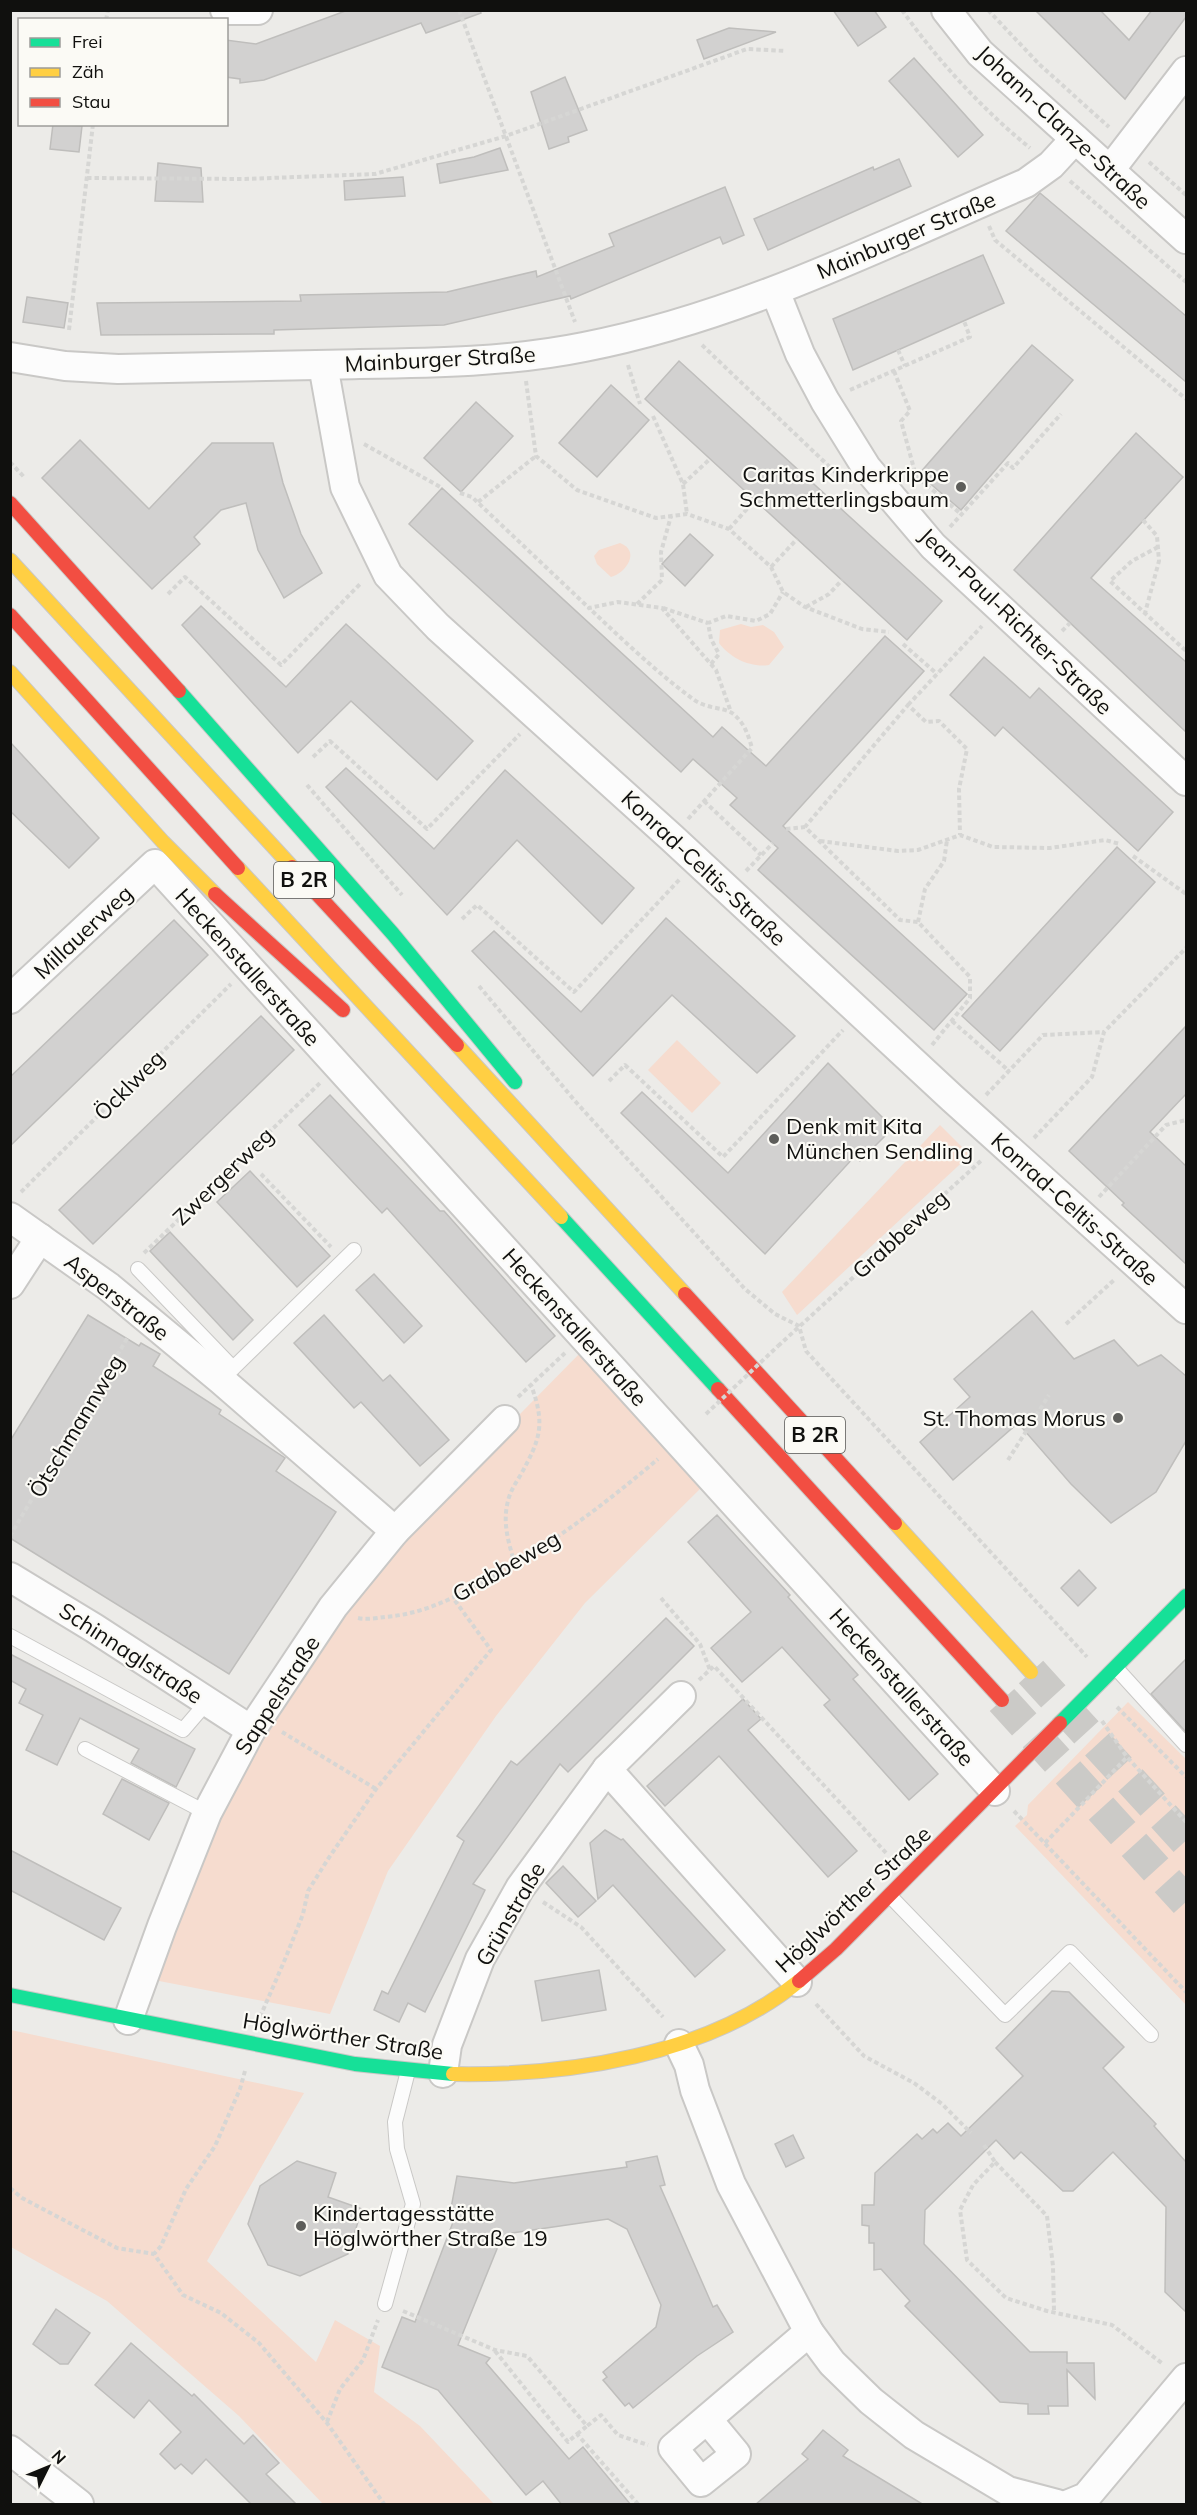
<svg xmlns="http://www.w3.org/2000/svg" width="1197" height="2515" viewBox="0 0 1197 2515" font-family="Mulish,sans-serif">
<rect width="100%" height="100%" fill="#ecebe8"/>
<g fill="#f6dccf">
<path d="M620,543C641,551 626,573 611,577L597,564L594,556L599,550Z"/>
<path d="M741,624L751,627L763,625L774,632L784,647L769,665C751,668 730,658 719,643L720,630Z"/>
<polygon points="677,1040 721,1083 692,1113 648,1070"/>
<polygon points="940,1125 970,1155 797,1315 782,1292"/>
<polygon points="581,1352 704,1485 585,1603 496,1716 388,1871 330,2014 154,1980 214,1832 263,1741 352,1604 414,1522"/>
<polygon points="1128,1702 1186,1759 1186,2005 1015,1826 1027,1815 1028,1805"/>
<polygon points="11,2030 304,2093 207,2261 316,2362 335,2320 380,2346 374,2392 420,2426 494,2504 323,2504 239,2416 107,2301 11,2247"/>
</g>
<g fill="#d2d1d0" stroke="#bfbebc" stroke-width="1.5">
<polygon points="348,10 480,10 481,13 426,33 421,23 264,80 240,83 240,79 226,77 226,40 256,44"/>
<polygon points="833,10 874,10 886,27 858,46"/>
<polygon points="1035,10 1100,10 1129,40 1152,10 1186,10 1186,17 1125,99"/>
<polygon points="729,28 776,32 704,59 697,40"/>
<polygon points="914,58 983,135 958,157 889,81"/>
<polygon points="565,77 587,130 568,137 569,142 549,149 531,92"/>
<polygon points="53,124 82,126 79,152 50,149"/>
<polygon points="500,148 508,170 440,183 437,164 474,157"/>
<polygon points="899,159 911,186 768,250 754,219 873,167 874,170"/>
<polygon points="158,163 201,168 203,202 155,201"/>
<polygon points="403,177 405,196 345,200 344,181"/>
<polygon points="725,187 744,235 723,244 720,237 571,299 570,296 444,325 274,330 274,334 101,335 97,303 301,301 300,295 447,292 536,271 537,277 614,246 609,234"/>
<polygon points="1040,193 1186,316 1186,382 1006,231"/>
<polygon points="983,255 1004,303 853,370 833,319"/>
<polygon points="27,297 68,303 64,328 23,322"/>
<polygon points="1032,345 1073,380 961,510 919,474"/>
<polygon points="679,361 942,601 907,640 645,399"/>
<polygon points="611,385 649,420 597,477 559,443"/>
<polygon points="476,402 513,436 461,492 424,458"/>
<polygon points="1136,433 1183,477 1091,578 1186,662 1186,732 1014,570"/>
<polygon points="80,440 149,509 212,443 273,443 283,483 301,534 322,573 284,598 258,550 246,503 221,510 194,537 200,544 152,589 42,478"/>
<polygon points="442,488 713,737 722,727 766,766 885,636 924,671 783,826 967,994 934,1030 758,870 778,848 730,805 737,798 693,759 681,772 409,524"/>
<polygon points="690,534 713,555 685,586 662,564"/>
<polygon points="201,606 286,687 346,624 473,741 437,780 351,701 298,753 182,625"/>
<polygon points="984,657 1030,698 1039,688 1173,812 1138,851 1003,727 995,736 950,695"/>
<polygon points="10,742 99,838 69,868 10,811"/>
<polygon points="346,768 434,849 505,770 634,888 602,924 517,840 447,915 326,787"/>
<polygon points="1117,847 1155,882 1000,1051 962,1016"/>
<polygon points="666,918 795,1036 757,1073 672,995 593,1076 472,951 494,931 581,1012"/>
<polygon points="174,920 208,955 10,1146 10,1077"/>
<polygon points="261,1016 294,1050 93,1244 59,1210"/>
<polygon points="1186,1026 1186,1094 1150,1132 1186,1166 1186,1264 1122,1205 1124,1203 1069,1151"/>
<polygon points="828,1063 893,1128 860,1161 855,1156 765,1254 621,1113 642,1092 728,1173"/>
<polygon points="330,1095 440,1211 444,1211 555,1336 526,1362 387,1208 382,1213 299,1125"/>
<polygon points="250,1171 330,1256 297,1287 217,1202"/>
<polygon points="170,1232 253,1320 233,1340 150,1251"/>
<polygon points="374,1274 422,1326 404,1343 356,1290"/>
<polygon points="1032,1311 1074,1359 1114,1340 1138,1366 1161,1355 1186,1376 1186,1441 1156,1492 1111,1523 1071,1484 1018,1423 953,1480 920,1442 970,1397 954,1379"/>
<polygon points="88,1315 139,1346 141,1343 160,1354 153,1366 221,1410 219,1414 285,1458 276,1471 336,1512 229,1674 10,1538 10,1441"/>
<polygon points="324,1315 383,1381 390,1375 449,1440 420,1466 361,1402 354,1408 294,1343"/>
<polygon points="717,1515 790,1595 788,1597 858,1675 853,1679 938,1774 909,1800 824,1705 830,1700 782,1647 742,1682 711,1648 751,1612 688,1542"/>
<polygon points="1079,1570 1096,1588 1078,1606 1061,1588"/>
<polygon points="666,1618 694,1646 568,1772 560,1764 473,1884 485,1890 425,2012 408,2003 399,2022 374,2010 382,1991 388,1994 464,1841 457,1836 511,1761 517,1765"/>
<polygon points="10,1654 195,1749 176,1787 131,1763 139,1749 80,1718 57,1765 26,1750 43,1715 19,1703 26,1689 10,1680"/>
<polygon points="1186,1659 1186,1732 1151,1694"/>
<polygon points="743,1699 761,1719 748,1730 857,1851 828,1877 719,1756 665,1806 647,1786"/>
<polygon points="122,1779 169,1803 149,1840 103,1814"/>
<polygon points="605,1830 621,1840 623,1839 725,1950 695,1977 613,1885 598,1899 590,1843"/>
<polygon points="10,1850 121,1908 104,1940 10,1890"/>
<polygon points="563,1866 596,1901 578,1917 546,1883"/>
<polygon points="599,1970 606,2010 542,2021 535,1981"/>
<polygon points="1052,1991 1069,1992 1124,2047 1103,2068 1156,2124 1154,2126 1186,2162 1186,2312 1165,2292 1166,2207 1113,2152 1073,2191 1063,2191 1021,2152 1014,2159 996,2140 925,2210 924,2244 1030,2352 1067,2352 1067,2363 1094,2363 1095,2399 1067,2370 1068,2406 1048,2406 1049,2414 1028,2414 1028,2404 1000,2402 905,2306 910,2301 881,2269 874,2270 874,2243 869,2243 869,2226 862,2225 862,2205 874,2205 875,2173 917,2134 922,2139 933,2129 937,2133 948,2123 961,2136 1023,2076 996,2048"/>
<polygon points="793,2135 804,2158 786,2167 775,2144"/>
<polygon points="657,2156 665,2185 660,2186 713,2307 717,2305 733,2332 697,2356 633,2408 629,2403 625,2406 603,2380 607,2377 603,2372 656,2327 661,2305 627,2229 608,2219 512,2233 499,2244 458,2345 490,2358 486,2363 569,2459 583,2447 631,2505 562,2505 543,2481 526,2495 438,2390 382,2367 402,2317 415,2322 458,2209 451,2208 457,2176 514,2183 627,2167 626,2162"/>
<polygon points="297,2161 336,2173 328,2197 362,2209 348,2254 300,2276 268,2265 248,2224 260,2186"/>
<polygon points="56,2309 90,2333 68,2364 60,2364 33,2344"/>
<polygon points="131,2343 192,2396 194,2394 244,2444 253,2435 279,2463 266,2474 297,2505 252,2505 206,2459 192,2474 181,2464 175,2469 160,2454 181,2432 149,2400 134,2418 95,2385"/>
<polygon points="823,2430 848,2450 843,2456 924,2505 755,2505 808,2459 802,2454"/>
</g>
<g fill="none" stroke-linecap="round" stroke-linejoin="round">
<g stroke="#cbcac7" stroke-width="33" stroke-dasharray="33 16" stroke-linecap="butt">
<polyline points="1031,1672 1186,1841"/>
<polyline points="1002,1700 1186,1902"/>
</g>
<defs>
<g id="lane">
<polyline points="138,1269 233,1368"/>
<polyline points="221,1380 354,1250"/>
<polyline points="10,1636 183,1730 207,1702"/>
<polyline points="1116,1668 1186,1745"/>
<polyline points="85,1749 207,1813"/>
<polyline points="891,1897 1005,2015 1070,1952 1151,2035"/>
<polyline points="385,2304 413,2204 397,2149 395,2122 408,2071"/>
</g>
<g id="street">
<polyline points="225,10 258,10"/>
<polyline points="946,10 980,53 1186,239"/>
<polyline points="1110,170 1186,71"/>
<polyline points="775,291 800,354 825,401 866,467 933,546 1186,781"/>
<path d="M10,357L65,366L118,369C199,367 279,366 359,364C434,363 510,362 584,347C739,317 882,245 1026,183L1051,165L1075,139"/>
<polyline points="323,365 345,487 388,575 438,627 672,838 952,1098 1186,1309"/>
<polyline points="10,999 155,864 995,1791"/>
<polyline points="10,1217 109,1287 221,1380 395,1531"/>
<polyline points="10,1284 40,1238"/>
<polyline points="10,1577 94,1628 251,1730"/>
<polyline points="607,1769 797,1982"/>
<polyline points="128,2020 162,1926 207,1813 251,1730 333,1607 395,1531 505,1420"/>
<polyline points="679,2044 689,2065 695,2090 731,2184 809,2332 832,2363 871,2401 914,2435 1008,2491 1057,2504"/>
<polyline points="443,2073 447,2045 480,1959 520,1888 607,1769 681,1696"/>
<polyline points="707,2419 736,2454 701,2482 673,2448 809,2332"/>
<polyline points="10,2450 79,2504"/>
<polyline points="1069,2504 1086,2497 1186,2378"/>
</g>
<g id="fast">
<polyline points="179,691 393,934 515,1082"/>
<polyline points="561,1217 718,1389"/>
<polyline points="1060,1723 1186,1596"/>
<polyline points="10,1995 355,2064 453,2074"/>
</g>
<g id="slow">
<polyline points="10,560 292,867"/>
<polyline points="10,672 163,842 215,894"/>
<polyline points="238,868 561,1217"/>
<polyline points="457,1045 685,1294"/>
<polyline points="895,1523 1031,1672"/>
<path d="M453,2074C567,2076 707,2056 799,1981"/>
</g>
<g id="jam">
<polyline points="10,503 179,691"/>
<polyline points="10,615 238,868"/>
<polyline points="292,867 457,1045"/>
<polyline points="215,894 343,1010"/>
<polyline points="685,1294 895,1523"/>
<polyline points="718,1389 1002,1700"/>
<polyline points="799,1981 836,1949 1060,1723"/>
</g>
</defs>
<use href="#lane" stroke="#c9c8c6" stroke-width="16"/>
<use href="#street" stroke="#c9c8c6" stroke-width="32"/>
<use href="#fast" stroke="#c9c8c6" stroke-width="16"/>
<use href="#slow" stroke="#c9c8c6" stroke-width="16"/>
<use href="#jam" stroke="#c9c8c6" stroke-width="16"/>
<g stroke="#d6d6d4" stroke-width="4" stroke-dasharray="4.5 3" stroke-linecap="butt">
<polyline points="459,10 575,322"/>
<path d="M902,10C938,61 982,109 1030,148"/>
<polyline points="988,10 1040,65 1109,127"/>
<polyline points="106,20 108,10"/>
<polyline points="1149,162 1186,195"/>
<polyline points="87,178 245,179 375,174 506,136 747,49 786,51"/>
<polyline points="1070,181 1186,282"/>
<polyline points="989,226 995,240 1186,399"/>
<polyline points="69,330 93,124"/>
<polyline points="702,345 835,472"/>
<polyline points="898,350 905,366"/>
<polyline points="628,365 640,404"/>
<polyline points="894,371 910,411 901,421 916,476 961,514"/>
<polyline points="526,381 536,456 577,490 656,518 687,514 729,529 771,567 783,592 805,607 862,629 889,632"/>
<polyline points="850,390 970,337 964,321"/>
<polyline points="653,416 683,484 687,514"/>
<polyline points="364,444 442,488"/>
<polyline points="10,462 24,477"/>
<polyline points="683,484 710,459"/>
<polyline points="460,493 472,497 589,608"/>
<polyline points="478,502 536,456"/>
<polyline points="1143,520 1157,536 1159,561 1145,613"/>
<polyline points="950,527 1008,463 1013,468 1061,414"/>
<polyline points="729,529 755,500"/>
<polyline points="1158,547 1132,561 1110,581 1186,651"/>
<polyline points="771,567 797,539"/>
<polyline points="168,594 185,577 281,665 361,583"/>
<polyline points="637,604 662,580 661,552 671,516"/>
<polyline points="806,607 829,594 842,580"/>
<polyline points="663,608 708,623"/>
<polyline points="1062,631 1070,623"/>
<polyline points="903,644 937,674"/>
<polyline points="711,664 719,654 711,639 708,623 726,616 756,621 770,614 783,592"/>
<polyline points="908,705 982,626"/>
<polyline points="313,757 330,741 427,829 520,734"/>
<polyline points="307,785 402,895"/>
<polyline points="704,801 761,855"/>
<path d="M688,819L752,748C748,734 744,722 732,713C723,707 706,709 693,699C656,672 622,639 589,608L618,602L662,608L716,670L731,712"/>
<polyline points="786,829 805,827"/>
<polyline points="820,841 898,851 918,850 960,835 993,847 1050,848 1105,840 1120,844"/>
<polyline points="1133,856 1186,894"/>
<polyline points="746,871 773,843"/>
<polyline points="462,919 477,905 574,992 680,879"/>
<polyline points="918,922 925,889 944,861 947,840"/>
<polyline points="479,986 575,1101 745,1289 775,1314 799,1326 806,1351 1087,1657"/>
<polyline points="952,1021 1009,1071"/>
<polyline points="932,1045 970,998 970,977 918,922 900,920 805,827 908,705 926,722 939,721 967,749 959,789 960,835"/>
<polyline points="609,1081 625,1065 723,1157 843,1030"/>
<polyline points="986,1095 1043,1035 1104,1032"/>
<polyline points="1034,1138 1092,1077 1104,1032 1186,948"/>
<polyline points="261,1174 331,1247"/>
<polyline points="21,1192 231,984"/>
<polyline points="1099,1197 1166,1125 1186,1120"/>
<polyline points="144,1253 320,1083"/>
<polyline points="1066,1324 1114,1280"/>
<polyline points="778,1346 983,1159"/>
<polyline points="518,1397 565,1353"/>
<polyline points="1008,1460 1049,1395"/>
<polyline points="10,1536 128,1337"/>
<path d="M515,1565C509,1543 502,1524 508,1501C510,1492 515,1484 520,1476C540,1440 546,1425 531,1385"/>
<polyline points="661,1598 700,1644 710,1670"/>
<path d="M358,1618C367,1620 377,1618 385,1617C423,1614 454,1598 487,1580C549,1546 604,1505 658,1459"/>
<polyline points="699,1680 714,1666 888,1855"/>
<polyline points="1117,1707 1186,1777"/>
<polyline points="1102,1721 1127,1757 1186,1822"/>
<polyline points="282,1732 376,1789"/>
<polyline points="1014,1811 1186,1992"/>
<polyline points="1045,1843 1127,1757"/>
<polyline points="543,1902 581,1927 663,2017"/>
<polyline points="816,2004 864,2056 914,2083 942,2104 971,2133"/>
<polyline points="260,2017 286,1957 303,1914 308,1891 328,1859 376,1789 491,1650 453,1598"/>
<polyline points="245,2071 240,2089 215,2146 186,2189 161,2246 154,2254 183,2295 221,2313 259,2343 327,2423 384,2504"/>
<polyline points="984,2145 995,2162 973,2185 960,2210 967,2260 1006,2298 1047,2311 1112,2325 1163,2364"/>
<polyline points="995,2162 1047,2216 1053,2266 1054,2312"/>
<polyline points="10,2188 22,2198 117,2248 154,2254"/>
<polyline points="403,2311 495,2350 527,2356 587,2426 601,2415 618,2435 648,2445"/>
<polyline points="495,2351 568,2442 577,2434 638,2504"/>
<polyline points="327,2422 340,2389 363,2360 378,2320"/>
<polyline points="577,2434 587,2426"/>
</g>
<use href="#lane" stroke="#fcfcfc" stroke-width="14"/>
<use href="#street" stroke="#fcfcfc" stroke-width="28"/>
<use href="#fast" stroke="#16e098" stroke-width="14"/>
<use href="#slow" stroke="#ffcf43" stroke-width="14"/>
<use href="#jam" stroke="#f24e42" stroke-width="14"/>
<polyline stroke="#d6d6d4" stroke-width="4" stroke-dasharray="4.5 3" stroke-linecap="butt" points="706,1414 778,1346"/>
</g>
<g fill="#5d5d5a" stroke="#fbfaf5" stroke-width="2">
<circle cx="961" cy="487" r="6"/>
<circle cx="774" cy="1139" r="6"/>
<circle cx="1118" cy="1418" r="6"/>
<circle cx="301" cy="2226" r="6"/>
</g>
<g text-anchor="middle" stroke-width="4.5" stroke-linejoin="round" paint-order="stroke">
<g fill="#fbfaf5" stroke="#565653" stroke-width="1.5">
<rect x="274" y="862" width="60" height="36" rx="4.5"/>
<rect x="785" y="1417" width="60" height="36" rx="4.5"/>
</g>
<g font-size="21" font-weight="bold" fill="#10100e">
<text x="304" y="887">B 2R</text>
<text x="815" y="1442">B 2R</text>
</g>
<g font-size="22" fill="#10100e" stroke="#fbfaf5">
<text transform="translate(1064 127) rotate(43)" y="8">Johann-Clanze-Straße</text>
<text transform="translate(906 235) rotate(-23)" y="8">Mainburger Straße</text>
<text transform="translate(440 359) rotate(-3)" y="8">Mainburger Straße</text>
<text transform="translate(1016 621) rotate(44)" y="8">Jean-Paul-Richter-Straße</text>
<text transform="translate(704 868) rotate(43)" y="8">Konrad-Celtis-Straße</text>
<text transform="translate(83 932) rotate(-43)" y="8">Millauerweg</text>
<text transform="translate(248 967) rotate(48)" y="8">Heckenstallerstraße</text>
<text transform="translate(129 1085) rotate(-45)" y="8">Öcklweg</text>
<text transform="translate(223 1176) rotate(-44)" y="8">Zwergerweg</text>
<text transform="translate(1075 1209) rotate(42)" y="8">Konrad-Celtis-Straße</text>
<text transform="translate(900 1234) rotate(-42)" y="8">Grabbeweg</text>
<text transform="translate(117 1297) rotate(38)" y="8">Asperstraße</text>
<text transform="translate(575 1327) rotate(48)" y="8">Heckenstallerstraße</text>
<text transform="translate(76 1426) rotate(-59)" y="8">Ötschmannweg</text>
<text transform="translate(506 1566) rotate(-30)" y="8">Grabbeweg</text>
<text transform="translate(131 1653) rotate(33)" y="8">Schinnaglstraße</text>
<text transform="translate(902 1687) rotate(48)" y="8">Heckenstallerstraße</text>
<text transform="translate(277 1695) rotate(-57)" y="8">Sappelstraße</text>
<text transform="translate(853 1899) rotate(-43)" y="8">Höglwörther Straße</text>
<text transform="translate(510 1914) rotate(-60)" y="8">Grünstraße</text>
<text transform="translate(343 2036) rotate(9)" y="8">Höglwörther Straße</text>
</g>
<g font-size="22" fill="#10100e" stroke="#fbfaf5" text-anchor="end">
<text x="949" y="482">Caritas Kinderkrippe<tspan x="949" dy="25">Schmetterlingsbaum</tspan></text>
<text x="786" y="1134" text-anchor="start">Denk mit Kita<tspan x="786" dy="25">München Sendling</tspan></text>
<text x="1106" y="1426">St. Thomas Morus</text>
<text x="313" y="2221" text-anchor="start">Kindertagesstätte<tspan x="313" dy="25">Höglwörther Straße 19</tspan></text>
</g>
</g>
<rect width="1197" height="2515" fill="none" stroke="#10100e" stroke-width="24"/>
<rect x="18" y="18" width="210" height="108" fill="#fbfaf5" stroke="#9d9c99" stroke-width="1.5"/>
<rect x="30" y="38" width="30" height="9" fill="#16e098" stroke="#9d9c99" stroke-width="1.5"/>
<text x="72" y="48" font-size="18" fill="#10100e">Frei</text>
<rect x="30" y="68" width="30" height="9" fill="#ffcf43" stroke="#9d9c99" stroke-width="1.5"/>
<text x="72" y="78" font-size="18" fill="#10100e">Zäh</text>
<rect x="30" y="98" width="30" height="9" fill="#f24e42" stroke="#9d9c99" stroke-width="1.5"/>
<text x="72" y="108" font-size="18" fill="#10100e">Stau</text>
<g transform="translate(48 2467) rotate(47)" stroke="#fbfaf5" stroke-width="4.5" paint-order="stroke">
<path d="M0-4.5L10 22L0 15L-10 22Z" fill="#10100e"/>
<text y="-9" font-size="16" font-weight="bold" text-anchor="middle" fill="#10100e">N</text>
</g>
</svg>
